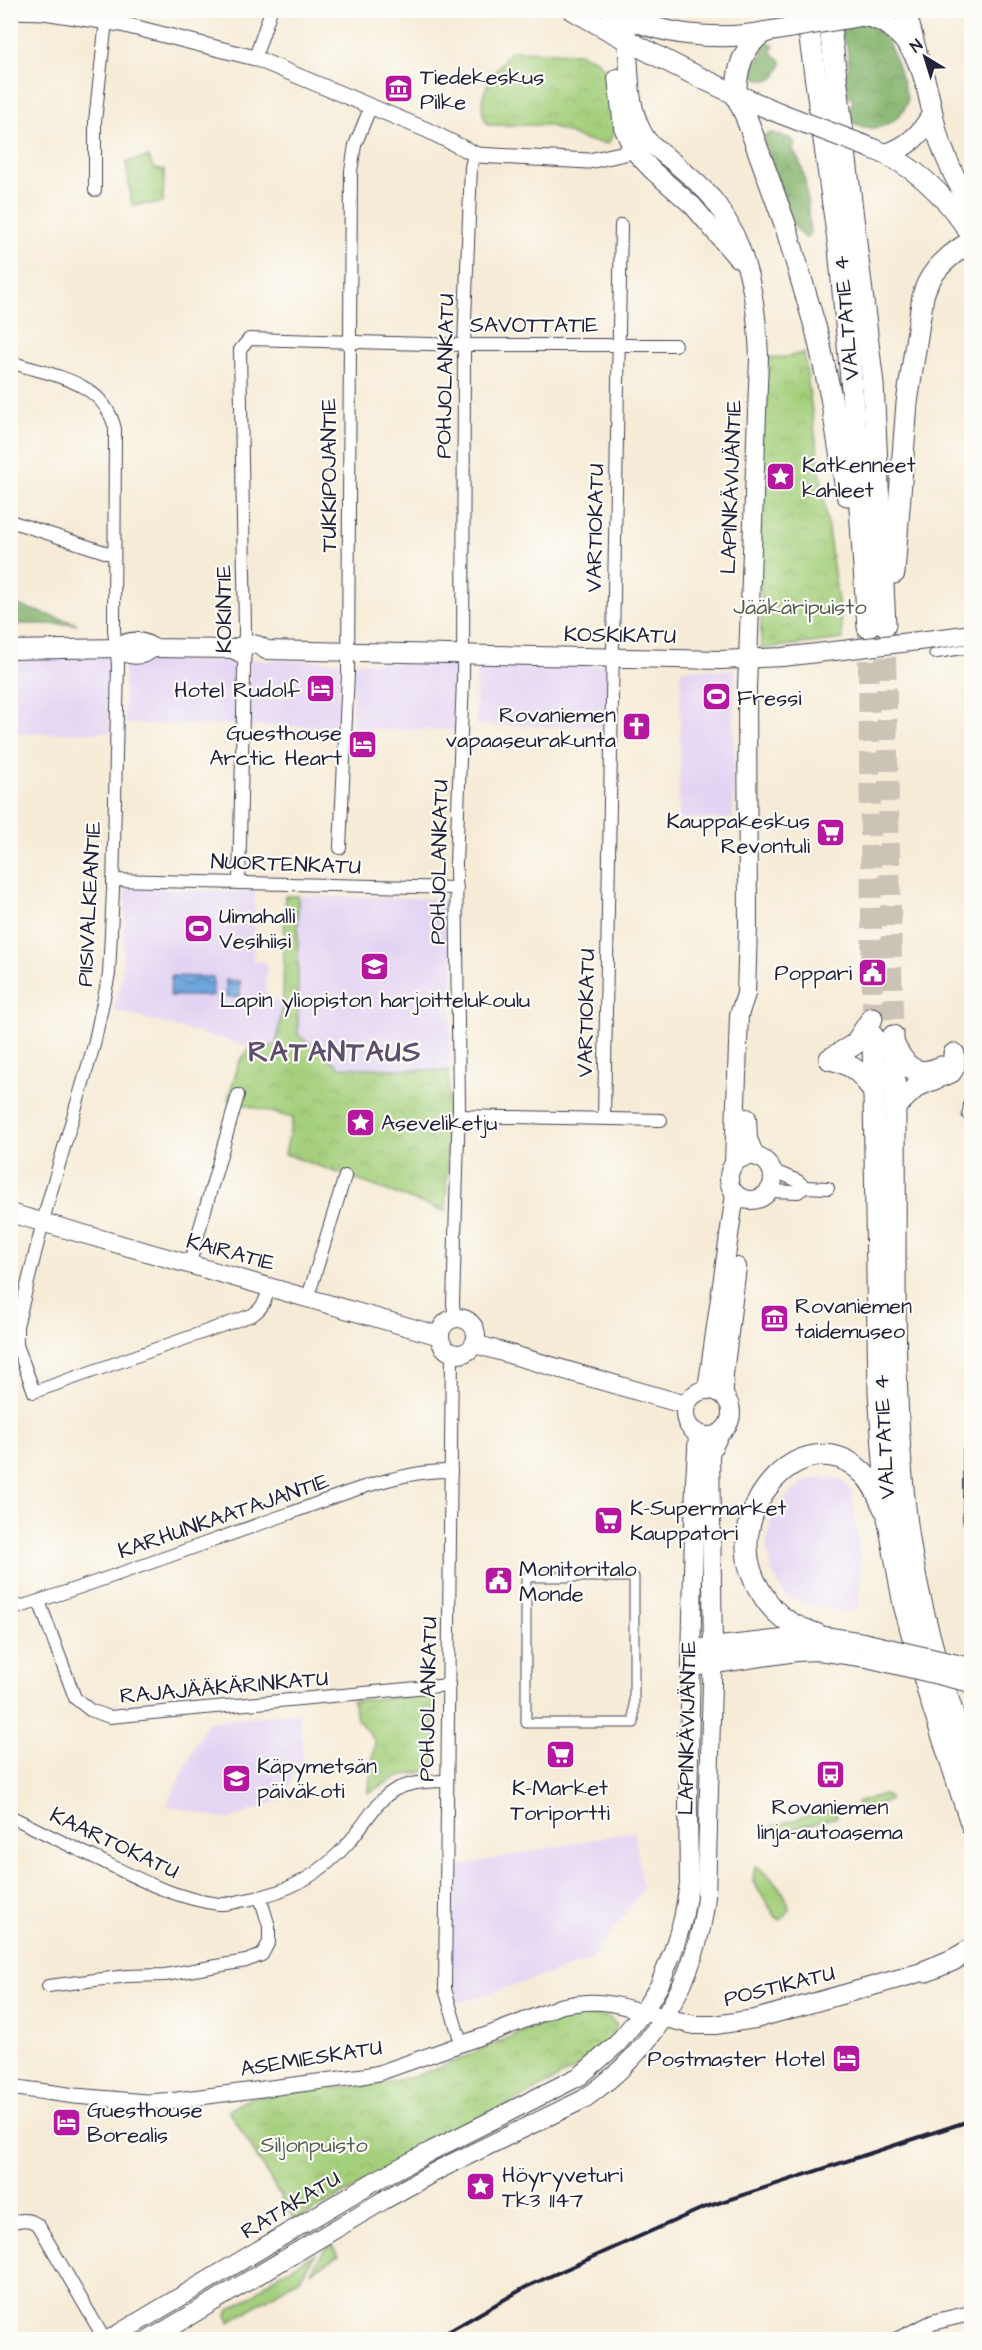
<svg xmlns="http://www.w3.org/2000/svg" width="982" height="2350" viewBox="0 0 982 2350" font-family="'Architects Daughter',sans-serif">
<defs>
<pattern id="forest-crowns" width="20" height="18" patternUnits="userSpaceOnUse" patternTransform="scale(1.5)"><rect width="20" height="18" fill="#83b26b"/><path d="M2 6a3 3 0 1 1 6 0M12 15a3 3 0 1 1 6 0" fill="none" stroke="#6b9059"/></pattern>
<pattern id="park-crowns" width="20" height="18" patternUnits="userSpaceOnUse" patternTransform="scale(1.5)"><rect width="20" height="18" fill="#a4cf7b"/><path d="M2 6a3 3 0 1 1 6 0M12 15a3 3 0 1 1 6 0" fill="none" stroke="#8db16b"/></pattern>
<pattern id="water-waves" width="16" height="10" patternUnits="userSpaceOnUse" patternTransform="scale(1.5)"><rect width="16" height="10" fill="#6ea6dc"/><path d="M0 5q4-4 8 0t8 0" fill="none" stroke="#5a87b4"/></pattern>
</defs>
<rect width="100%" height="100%" fill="#fdfcf7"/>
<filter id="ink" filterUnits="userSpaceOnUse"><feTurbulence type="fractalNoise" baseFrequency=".0167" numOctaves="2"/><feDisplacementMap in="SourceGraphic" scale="12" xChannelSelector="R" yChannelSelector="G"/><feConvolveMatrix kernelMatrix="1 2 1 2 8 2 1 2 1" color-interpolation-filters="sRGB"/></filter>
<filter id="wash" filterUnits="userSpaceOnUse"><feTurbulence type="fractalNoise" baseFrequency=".008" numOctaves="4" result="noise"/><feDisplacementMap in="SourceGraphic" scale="24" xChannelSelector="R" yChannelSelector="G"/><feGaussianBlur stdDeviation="1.35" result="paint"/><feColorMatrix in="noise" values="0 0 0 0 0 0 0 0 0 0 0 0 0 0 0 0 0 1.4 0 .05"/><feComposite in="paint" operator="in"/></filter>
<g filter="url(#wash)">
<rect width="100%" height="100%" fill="#f6ebd6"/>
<g fill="#e3d3f3">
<polygon points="112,656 111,732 11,734 10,658"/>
<polygon points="124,660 238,661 237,725 124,724"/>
<polygon points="250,660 340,661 339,727 249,726"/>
<polygon points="353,662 461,663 461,730 352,729"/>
<polygon points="476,664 611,665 610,727 476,725"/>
<polygon points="681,669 735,670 733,819 679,819"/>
<polygon points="126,888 255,892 253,962 267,962 266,1001 283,1001 276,1046 251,1047 113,1010 122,977"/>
<polygon points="298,896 456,899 449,1071 340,1067 297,1035"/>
<polygon points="822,1477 842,1480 852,1492 861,1571 859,1605 851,1612 816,1606 785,1596 772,1572 766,1546 772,1517 785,1498 803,1483"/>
<polygon points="299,1712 303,1756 283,1799 227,1820 167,1805 207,1722"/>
<polygon points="634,1831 643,1889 591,1961 455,2004 449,1868"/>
</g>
<g fill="#a4cf7b" stroke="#63785b" stroke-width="1.5">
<polygon points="883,1794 888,1796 889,1801 859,1811 857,1810 857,1803"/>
<polygon points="835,1808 837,1817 773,1834 772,1826"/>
<path d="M755,1866C769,1873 789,1895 789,1910L781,1920L776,1917L753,1882Z"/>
<polygon points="332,2244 339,2255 311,2272 324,2250"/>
<polygon points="316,2253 300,2278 230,2322 227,2315 229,2310 251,2297 272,2279"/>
</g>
<g fill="url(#forest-crowns)" stroke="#526a53" stroke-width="1.5">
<path d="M860,21C867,24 876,27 882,31C888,36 908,94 907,101C907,107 902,112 898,117C883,130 868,132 851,121L850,107L854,100L847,94L844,77L849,67L847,46L840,32L841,25Z"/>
<path d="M768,41L774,45L771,51C774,57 780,57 782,63L776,77C766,83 755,79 748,70L751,64L761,57L763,52L760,44Z"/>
<path d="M771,133L789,138L795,142L793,151C810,173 806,206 810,232L807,238L803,237L793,224L762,137Z"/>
<polygon points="11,603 77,624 11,624"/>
</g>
<g fill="url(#park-crowns)" stroke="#63785b" stroke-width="1.5">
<path d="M511,51L579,53L596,60L611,75L616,128L608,144L585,140L548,125H488C471,98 495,71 511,51Z"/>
<polygon points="149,157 154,169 164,170 163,203 132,205 126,162"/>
<polygon points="804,353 843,639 761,649 759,358 786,357"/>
<polygon points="285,896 298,896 298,1035 340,1067 449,1071 446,1212 285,1154 293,1118 228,1100 239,1062 251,1047 276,1046 283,1001"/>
<polygon points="434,1694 436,1761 433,1770 399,1776 368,1793 375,1741 357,1719 352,1701"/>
<path d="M586,2013L608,2017L617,2025L608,2042L582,2065L295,2221L229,2110C236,2106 245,2100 253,2097C261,2095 271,2094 280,2093C319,2087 359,2089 398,2080C463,2066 520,2023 586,2013Z"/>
</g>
<g fill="url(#water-waves)" stroke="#48648c" stroke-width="1.5">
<polygon points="171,976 213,977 213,996 170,996"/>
<polygon points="226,980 240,981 240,997 226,997"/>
</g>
</g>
<g filter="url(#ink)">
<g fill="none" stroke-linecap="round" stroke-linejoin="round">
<g stroke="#ccc3b7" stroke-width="21" stroke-dasharray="21 10" stroke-linecap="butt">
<polyline points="885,626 893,1036"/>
<polyline points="868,629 873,1036"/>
</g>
<defs>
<g id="pedestrian">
<polyline points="934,654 972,648"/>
<polyline points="967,1115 972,1080"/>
<rect x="526" y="1577" width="108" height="146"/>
</g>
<g id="minor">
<polyline points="255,58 271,10"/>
<polyline points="95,190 95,121 106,21"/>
<path d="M10,362C52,376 104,380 115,429L114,630L118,664L113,890L109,974L94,1045L48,1202L17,1326V1345L34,1392L252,1315C264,1308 266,1298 270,1286"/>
<polyline points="10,521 114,555"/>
<polyline points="340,848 348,673 351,171 355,145 371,106"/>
<polyline points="113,880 457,888"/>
<polyline points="239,882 245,629 240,350 249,339 464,345 675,345"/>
<polyline points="458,1116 661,1120"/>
<polyline points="604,1118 621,225"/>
<polyline points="772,1170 798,1181 805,1187"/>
<polyline points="769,1191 798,1192 805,1187 828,1188"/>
<polyline points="189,1266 238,1095"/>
<polyline points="308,1297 345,1176"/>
<polyline points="455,1319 453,1304 459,1105 456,864 463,679 464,345 471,167 474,154"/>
<polyline points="452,1354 445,1989 461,2043"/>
<polyline points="39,1601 75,1698 90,1710 110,1717 449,1685"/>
<path d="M10,1610C104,1581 196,1546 288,1514C335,1497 402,1469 451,1471"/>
<path d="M10,1816C40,1831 70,1846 100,1860C138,1879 177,1899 219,1904C227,1905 238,1901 246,1900C289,1892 321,1875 350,1841C385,1797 384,1781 447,1781"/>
<polyline points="48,1986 127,1976 165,1975 246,1961 262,1955 269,1942 269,1926 260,1897"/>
<path d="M10,2224C20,2219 30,2218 39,2226L105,2340"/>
</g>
<g id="tertiary">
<polyline points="10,11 44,12 121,24 255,58 427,130 477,155 589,161 625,153 641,144"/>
<path d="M10,2087L75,2096L146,2102L177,2100L363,2076L379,2073L492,2033L561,2006C595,1999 611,2002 643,2012"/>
<polyline points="897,2340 934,2322 972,2313"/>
</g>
<g id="secondary">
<path d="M626,28C631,67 625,106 647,140C668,159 694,177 712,198C748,242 757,303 759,358L747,688L748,926L746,994L739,1015L734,1163"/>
<polyline points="617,78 623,127 633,150 653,171 693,206 737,258"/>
<polyline points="935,639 972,634"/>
<path d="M118,648C130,657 141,657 153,648"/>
<path d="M233,649C246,643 254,641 266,650L721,660L783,657L834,651"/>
<path d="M10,650L118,648C130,639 141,640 153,648L233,649L242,654"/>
<polyline points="747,1118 748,1139 755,1156"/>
<circle cx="751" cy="1178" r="22"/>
<polyline points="10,1213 440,1336"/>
<circle cx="458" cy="1336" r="18"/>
<polyline points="475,1344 686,1405"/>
<polyline points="707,1389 735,1194"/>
<circle cx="708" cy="1413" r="23"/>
<polyline points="724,1395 724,1374 737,1267"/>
<polyline points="972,1451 972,1520"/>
<polyline points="701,1648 818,1635 863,1642"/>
<polyline points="702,1666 796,1652 818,1651 867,1658"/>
<polyline points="654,2015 694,2025 715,2025 755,2019 926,1971"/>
<polyline points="108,2340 373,2182 431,2151 580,2076 617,2044 643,2012 659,1986 673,1951 683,1919 689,1884 688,1801 695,1481 698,1433"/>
<path d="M149,2340L384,2200L440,2169L584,2099C653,2051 697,1981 706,1897L713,1648L710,1453L720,1433"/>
</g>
<g id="primary">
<path d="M573,10C641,49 710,85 782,114"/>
<path d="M611,10C659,36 718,42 771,31"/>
<path d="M861,16C887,17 909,41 919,64C929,86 931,113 938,136C946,159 958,186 972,207"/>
<path d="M736,95C737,70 742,46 765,32"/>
<path d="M871,148C915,164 947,197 972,236"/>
<path d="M886,154C908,147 922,134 932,114"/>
</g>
<g id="trunk">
<polyline points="806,10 839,248 852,389 868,627"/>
<polyline points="828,10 873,384 885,625"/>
<polyline points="905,10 919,64"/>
<polyline points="625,18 628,10"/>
<polyline points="736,95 745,114 785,224 817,333 831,397 847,495"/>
<path d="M894,573L907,403L923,296C929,271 950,254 972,241"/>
<polyline points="873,1036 879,1392 888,1517 904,1605 929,1695 972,1826"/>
<path d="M893,1036C900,1196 887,1357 906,1516C916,1604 943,1687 972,1770"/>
<path d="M893,1043C905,1066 914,1079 941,1067"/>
<polyline points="830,1059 855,1044 872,1018"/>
<path d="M830,1059C852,1064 863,1073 874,1093"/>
<polyline points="894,1108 917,1086 951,1072 954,1067 954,1054"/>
<path d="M818,1635C809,1631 798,1628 789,1622C777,1615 768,1604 761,1592C712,1518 803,1413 863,1473C873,1482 878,1495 884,1508"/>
<polyline points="926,1971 953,1960 972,1949"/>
</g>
</defs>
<use href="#pedestrian" stroke="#424052" stroke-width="11"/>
<use href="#minor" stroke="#424052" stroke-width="14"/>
<use href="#tertiary" stroke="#424052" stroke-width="17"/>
<use href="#secondary" stroke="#424052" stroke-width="20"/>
<use href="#primary" stroke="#424052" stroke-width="22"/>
<use href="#trunk" stroke="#424052" stroke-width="23"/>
<use href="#pedestrian" stroke="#fff" stroke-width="9"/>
<use href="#minor" stroke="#fff" stroke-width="12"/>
<use href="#tertiary" stroke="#fff" stroke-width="15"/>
<use href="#secondary" stroke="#fff" stroke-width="18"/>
<use href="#primary" stroke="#fff" stroke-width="20"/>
<use href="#trunk" stroke="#fff" stroke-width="21"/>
<polyline stroke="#22223b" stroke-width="4" points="434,2340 526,2287 703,2208 972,2120"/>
<defs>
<g id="secondary-bridge">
<polyline points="834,651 935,639"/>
<polyline points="863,1642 966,1666"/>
<polyline points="867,1658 971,1683"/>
</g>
<g id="primary-bridge">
<polyline points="771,31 861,16"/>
<polyline points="782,114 871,148"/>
</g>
</defs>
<use href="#secondary-bridge" stroke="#424052" stroke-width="20" stroke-linecap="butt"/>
<use href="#primary-bridge" stroke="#424052" stroke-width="22" stroke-linecap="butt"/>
<use href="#secondary-bridge" stroke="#fff" stroke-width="18"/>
<use href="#primary-bridge" stroke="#fff" stroke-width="20"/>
</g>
</g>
<defs>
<symbol id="museum-square" viewBox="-11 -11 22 22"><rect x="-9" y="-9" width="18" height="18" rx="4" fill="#b5179e" stroke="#fdfcf7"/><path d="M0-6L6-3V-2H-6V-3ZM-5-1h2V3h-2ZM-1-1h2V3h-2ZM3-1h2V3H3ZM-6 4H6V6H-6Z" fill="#fff"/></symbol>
<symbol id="sight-square" viewBox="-11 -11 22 22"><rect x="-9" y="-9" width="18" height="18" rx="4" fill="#b5179e" stroke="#fdfcf7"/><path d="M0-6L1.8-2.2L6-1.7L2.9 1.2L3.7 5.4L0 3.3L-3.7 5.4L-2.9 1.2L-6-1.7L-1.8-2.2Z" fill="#fff"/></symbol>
<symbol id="hotel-square" viewBox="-11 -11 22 22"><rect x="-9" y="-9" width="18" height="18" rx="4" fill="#b5179e" stroke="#fdfcf7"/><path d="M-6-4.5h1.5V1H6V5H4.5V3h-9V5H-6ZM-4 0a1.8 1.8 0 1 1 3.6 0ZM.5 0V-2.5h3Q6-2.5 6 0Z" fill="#fff"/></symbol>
<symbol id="stadium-square" viewBox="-11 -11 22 22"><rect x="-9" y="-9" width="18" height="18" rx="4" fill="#b5179e" stroke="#fdfcf7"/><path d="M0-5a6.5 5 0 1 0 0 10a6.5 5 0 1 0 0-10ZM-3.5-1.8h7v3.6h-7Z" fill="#fff"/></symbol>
<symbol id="church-square" viewBox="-11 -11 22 22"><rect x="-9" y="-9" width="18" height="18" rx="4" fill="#b5179e" stroke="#fdfcf7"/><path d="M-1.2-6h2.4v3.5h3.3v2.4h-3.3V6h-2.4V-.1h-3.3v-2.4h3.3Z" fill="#fff"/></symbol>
<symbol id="supermarket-square" viewBox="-11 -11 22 22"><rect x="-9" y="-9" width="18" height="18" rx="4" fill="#b5179e" stroke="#fdfcf7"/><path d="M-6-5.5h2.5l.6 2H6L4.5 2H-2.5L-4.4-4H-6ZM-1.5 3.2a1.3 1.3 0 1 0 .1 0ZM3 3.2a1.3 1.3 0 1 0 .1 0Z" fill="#fff"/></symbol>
<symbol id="school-square" viewBox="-11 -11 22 22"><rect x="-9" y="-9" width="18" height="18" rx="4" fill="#b5179e" stroke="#fdfcf7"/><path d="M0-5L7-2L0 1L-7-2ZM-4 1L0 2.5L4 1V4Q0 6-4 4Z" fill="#fff"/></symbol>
<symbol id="civic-square" viewBox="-11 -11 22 22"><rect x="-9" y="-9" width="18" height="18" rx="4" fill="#b5179e" stroke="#fdfcf7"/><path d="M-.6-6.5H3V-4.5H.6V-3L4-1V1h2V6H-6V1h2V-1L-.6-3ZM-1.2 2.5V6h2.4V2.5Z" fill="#fff"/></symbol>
<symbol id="bus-square" viewBox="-11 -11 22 22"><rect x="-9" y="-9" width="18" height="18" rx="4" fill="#b5179e" stroke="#fdfcf7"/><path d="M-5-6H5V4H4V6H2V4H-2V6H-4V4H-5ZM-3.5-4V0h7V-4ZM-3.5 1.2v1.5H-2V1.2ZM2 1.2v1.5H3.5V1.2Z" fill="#fff"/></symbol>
</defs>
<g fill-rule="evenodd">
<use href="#museum-square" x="382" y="72" width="33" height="33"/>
<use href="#sight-square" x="764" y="460" width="33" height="33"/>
<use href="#hotel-square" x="304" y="672" width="33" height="33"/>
<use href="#stadium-square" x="700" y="680" width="33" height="33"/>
<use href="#church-square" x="620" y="710" width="33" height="33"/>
<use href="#hotel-square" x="346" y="728" width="33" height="33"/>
<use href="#supermarket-square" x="814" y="816" width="33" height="33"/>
<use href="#stadium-square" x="182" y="912" width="33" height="33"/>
<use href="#school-square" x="358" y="950" width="33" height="33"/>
<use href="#civic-square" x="856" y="956" width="33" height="33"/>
<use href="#sight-square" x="344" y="1106" width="33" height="33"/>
<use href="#museum-square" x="758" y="1302" width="33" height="33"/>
<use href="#supermarket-square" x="592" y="1504" width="33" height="33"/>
<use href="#civic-square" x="482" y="1564" width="33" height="33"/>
<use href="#supermarket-square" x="544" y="1738" width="33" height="33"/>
<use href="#bus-square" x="814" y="1758" width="33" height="33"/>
<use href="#school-square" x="220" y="1762" width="33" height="33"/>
<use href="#hotel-square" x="830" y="2042" width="33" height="33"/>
<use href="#hotel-square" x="50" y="2106" width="33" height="33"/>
<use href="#sight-square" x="464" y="2170" width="33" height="33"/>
</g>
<g text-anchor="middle" stroke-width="4.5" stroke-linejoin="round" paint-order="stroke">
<g font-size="22" fill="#22223b" stroke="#fdfcf7" text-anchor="start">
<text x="420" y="84">Tiedekeskus<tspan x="420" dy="25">Pilke</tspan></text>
<text x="802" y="472">Katkenneet<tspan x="802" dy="25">kahleet</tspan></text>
<text x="300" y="697" text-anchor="end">Hotel Rudolf</text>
<text x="737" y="705">Fressi</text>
<text x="616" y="722" text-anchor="end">Rovaniemen<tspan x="616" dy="25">vapaaseurakunta</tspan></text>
<text x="342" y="740" text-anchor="end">Guesthouse<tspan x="342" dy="25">Arctic Heart</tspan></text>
<text x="810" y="828" text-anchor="end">Kauppakeskus<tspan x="810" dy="25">Revontuli</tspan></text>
<text x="219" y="923">Uimahalli<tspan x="219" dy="25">Vesihiisi</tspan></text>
<text x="852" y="980" text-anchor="end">Poppari</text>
<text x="375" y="1007" text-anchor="middle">Lapin yliopiston harjoittelukoulu</text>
<text x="381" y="1130">Aseveliketju</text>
<text x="795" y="1313">Rovaniemen<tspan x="795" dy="25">taidemuseo</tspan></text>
<text x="630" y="1515">K-Supermarket<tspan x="630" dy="25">Kauppatori</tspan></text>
<text x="519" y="1576">Monitoritalo<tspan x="519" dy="25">Monde</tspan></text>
<text x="257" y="1773">Käpymetsän<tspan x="257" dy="25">päiväkoti</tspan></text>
<text x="560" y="1795" text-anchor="middle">K-Market<tspan x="560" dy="25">Toriportti</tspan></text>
<text x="830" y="1814" text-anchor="middle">Rovaniemen<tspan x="830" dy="25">linja-autoasema</tspan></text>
<text x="825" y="2066" text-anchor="end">Postmaster Hotel</text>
<text x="87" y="2117">Guesthouse<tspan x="87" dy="25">Borealis</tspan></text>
<text x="502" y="2182">Höyryveturi<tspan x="502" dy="25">Tk3 1147</tspan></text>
</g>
<g font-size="22" fill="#22223b" stroke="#fdfcf7">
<text transform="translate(845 318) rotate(-95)" y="8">VALTATIE 4</text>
<text x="534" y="332">SAVOTTATIE</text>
<text transform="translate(444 376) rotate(-89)" y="8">POHJOLANKATU</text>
<text transform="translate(328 475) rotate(-90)" y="8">TUKKIPOJANTIE</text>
<text transform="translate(730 487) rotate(-88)" y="8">LAPINKÄVIJÄNTIE</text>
<text transform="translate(594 528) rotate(-89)" y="8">VARTIOKATU</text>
<text transform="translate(223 609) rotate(-90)" y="8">KOKINTIE</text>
<text transform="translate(620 634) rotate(1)" y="8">KOSKIKATU</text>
<text transform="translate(438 862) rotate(-89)" y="8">POHJOLANKATU</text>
<text transform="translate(286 863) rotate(2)" y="8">NUORTENKATU</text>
<text transform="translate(88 904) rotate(-87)" y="8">PIISIVALKEANTIE</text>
<text transform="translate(585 1013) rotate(-89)" y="8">VARTIOKATU</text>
<text transform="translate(231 1251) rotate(15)" y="8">KAIRATIE</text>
<text transform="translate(883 1437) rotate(-93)" y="8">VALTATIE 4</text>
<text transform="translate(223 1515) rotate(-19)" y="8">KARHUNKAATAJANTIE</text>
<text transform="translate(224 1686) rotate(-5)" y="8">RAJAJÄÄKÄRINKATU</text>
<text transform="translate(427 1699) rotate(-89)" y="8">POHJOLANKATU</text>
<text transform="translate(686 1728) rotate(-89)" y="8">LAPINKÄVIJÄNTIE</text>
<text transform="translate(115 1842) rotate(25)" y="8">KAARTOKATU</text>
<text transform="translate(779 1985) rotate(-14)" y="8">POSTIKATU</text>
<text transform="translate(311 2057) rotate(-9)" y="8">ASEMIESKATU</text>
<text transform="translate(290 2204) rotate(-31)" y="8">RATAKATU</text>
</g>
<g font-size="22" fill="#505f51" stroke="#fdfcf7">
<text x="800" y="614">Jääkäripuisto</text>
<text x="314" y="2152">Siljonpuisto</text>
</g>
<g font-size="28" font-weight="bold" letter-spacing="1.5" fill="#5d4e6d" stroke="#fdfcf7">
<text x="335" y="1061">RATANTAUS</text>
</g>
</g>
<rect width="982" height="2350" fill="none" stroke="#fdfcf7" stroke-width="36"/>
<g transform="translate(925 57) rotate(322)" stroke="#fdfcf7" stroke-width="4.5" paint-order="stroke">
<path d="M0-4.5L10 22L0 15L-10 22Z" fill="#22223b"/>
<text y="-9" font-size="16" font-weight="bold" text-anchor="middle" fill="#22223b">N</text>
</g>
</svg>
